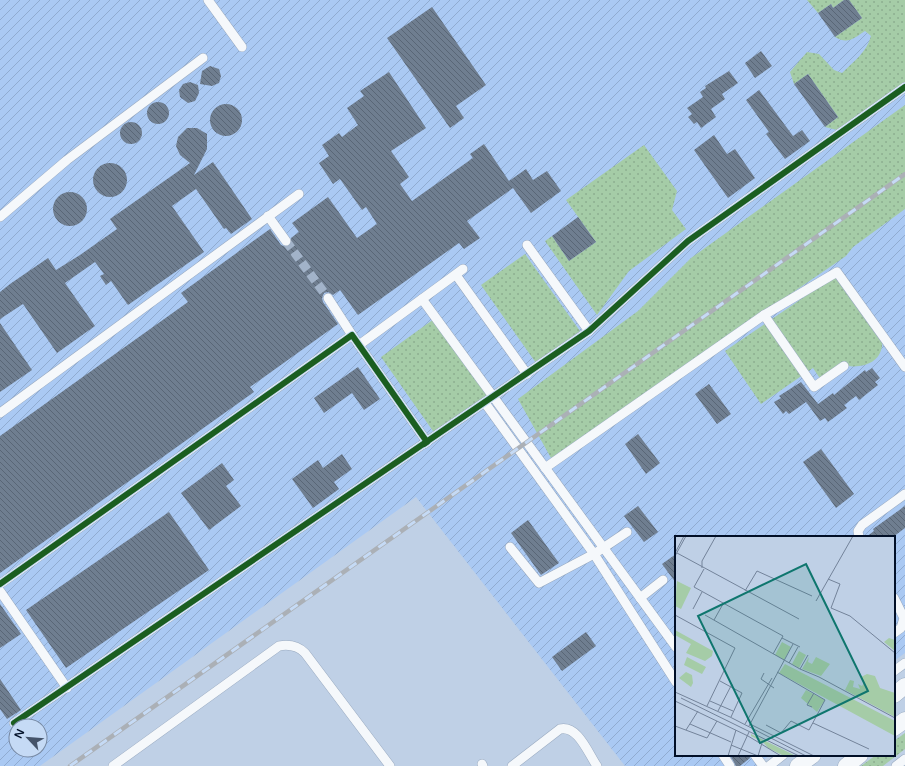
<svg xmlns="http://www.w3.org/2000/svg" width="905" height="766" viewBox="0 0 905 766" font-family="'Varela Round',sans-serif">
<defs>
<pattern id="industrial-furrows" width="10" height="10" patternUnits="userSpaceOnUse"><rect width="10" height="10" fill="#aac9f3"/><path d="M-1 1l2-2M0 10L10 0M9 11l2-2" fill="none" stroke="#90abd0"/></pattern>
<pattern id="green-dots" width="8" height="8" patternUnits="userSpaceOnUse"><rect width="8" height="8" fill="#a5cca7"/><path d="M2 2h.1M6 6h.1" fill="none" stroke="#8cae90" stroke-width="1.8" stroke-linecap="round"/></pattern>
<pattern id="building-back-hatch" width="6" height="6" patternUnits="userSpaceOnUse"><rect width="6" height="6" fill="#6f7e90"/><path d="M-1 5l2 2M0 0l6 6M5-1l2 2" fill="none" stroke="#596676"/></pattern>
</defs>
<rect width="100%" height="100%" fill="#bfd0e6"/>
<path fill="url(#industrial-furrows)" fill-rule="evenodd" d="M0,0H905V653L894,661V537H676V755H770L756,766H625L416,497L40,766H0ZM16,726H40V750H16Z"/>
<g fill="url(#green-dots)">
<polygon points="807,0 844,0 833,8 831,4 818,13"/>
<path d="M849,0H905V82L837,130L825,127L838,117L808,74L794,84L790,72L807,52L819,54L834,70L842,73C853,62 867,52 871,36L865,31C854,38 848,45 835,37L862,18Z"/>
<polygon points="905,105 905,209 853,247 846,256 551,458 518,399 638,311 691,258"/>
<polygon points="644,145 677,191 672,210 686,229 629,271 597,315 545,241 552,236 569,261 596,242 566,200"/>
<polygon points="525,254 580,331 536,363 481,285"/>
<path d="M838,274L882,338C885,362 863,370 842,365L821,380L813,368L761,404L725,351Z"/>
<polygon points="434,319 489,396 435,434 381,357"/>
<polygon points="905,733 905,749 883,766 861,766 876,755 894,755 894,741"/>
</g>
<g fill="url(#building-back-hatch)">
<polygon points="844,0 849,0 862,18 835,37 818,13 831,4 833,8"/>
<polygon points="432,7 486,85 456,106 464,118 450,128 387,38"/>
<polygon points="761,51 772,66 755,78 745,63"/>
<polygon points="210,66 219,69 221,76 219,83 212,86 200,84 202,71"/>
<polygon points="729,71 738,83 722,94 725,99 711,109 716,117 701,128 697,122 694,124 688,117 692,114 687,108 703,97 700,92 706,88 705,86"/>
<polygon points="389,72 426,128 391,151 409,177 400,184 412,201 473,158 470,154 484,144 509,181 526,169 533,180 547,171 561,191 531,213 513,188 467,221 480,238 464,249 459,243 358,315 340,290 333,295 328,292 324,293 322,298 323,302 338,324 250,387 254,392 0,573 0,436 188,302 181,293 270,229 281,245 286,247 290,246 291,238 299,232 292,223 328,197 357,238 377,224 366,207 362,210 340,179 333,184 319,163 329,156 322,145 339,133 342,137 358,125 347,108 364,96 360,91"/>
<polygon points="808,74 838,117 825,127 794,84"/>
<polygon points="190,82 198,85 199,93 195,101 188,103 180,97 179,90 183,84"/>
<polygon points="759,90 793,136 802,130 810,141 785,159 766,134 769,132 746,100"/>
<circle cx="158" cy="113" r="11"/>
<circle cx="226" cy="120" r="16"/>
<circle cx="131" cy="133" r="11"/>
<polygon points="187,128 197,128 207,134 207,149 194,175 213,162 252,219 231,234 226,228 224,229 196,189 172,206 204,252 128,305 111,281 106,285 100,276 104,274 95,262 65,283 95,326 57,353 23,304 0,319 0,292 10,284 48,258 56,270 80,255 117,229 110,219 190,163 180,155 176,146 178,137"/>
<polygon points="714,135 727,154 735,149 755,178 728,198 694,150"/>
<circle cx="110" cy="180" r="17"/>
<circle cx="70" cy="209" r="17"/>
<polygon points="578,217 596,242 569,261 552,236"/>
<polygon points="0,323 32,370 0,392"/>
<polygon points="358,367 380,399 364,410 352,393 324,413 314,398"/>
<polygon points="872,368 880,378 875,382 878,385 859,400 856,396 844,405 847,408 828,422 825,418 820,421 806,402 789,414 786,411 783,414 774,402 781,398 779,396 801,382 818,404 833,393 834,395 865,370 866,372"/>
<polygon points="709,384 731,414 717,424 695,394"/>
<polygon points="638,434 660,463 646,474 625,444"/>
<polygon points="821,449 854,494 836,508 803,462"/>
<polygon points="342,454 352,469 334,482 339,489 313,508 292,479 318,460 323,468"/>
<polygon points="222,463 234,480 226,486 241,506 209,530 181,493"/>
<polygon points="638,506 658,532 644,542 624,516"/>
<polygon points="905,506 905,528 893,537 866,537 874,531 873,529"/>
<polygon points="169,512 209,570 66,668 26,610"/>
<polygon points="528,520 559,563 541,575 511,533"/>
<polygon points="676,554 676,583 662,564"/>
<polygon points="0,604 21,634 0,648"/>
<polygon points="586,632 596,646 562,671 552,657"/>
<polygon points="0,679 21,710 7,719 0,709"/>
<polygon points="730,755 749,755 750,758 740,766 736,766"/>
</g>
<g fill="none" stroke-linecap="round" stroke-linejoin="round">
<polyline stroke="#a2b3c9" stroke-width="9" stroke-dasharray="9 4.5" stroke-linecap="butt" points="286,241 328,298"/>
<defs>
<g id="street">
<polyline points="208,0 242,47"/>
<polyline points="268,216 286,241"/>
<polyline points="0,217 67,160 203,58"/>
<polyline points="527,245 589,331"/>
<polyline points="456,275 527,374"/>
<polyline points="328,298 352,335"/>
<polyline points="422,299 676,647"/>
<polyline points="764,315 814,387 844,366"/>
<polyline points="359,345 463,269"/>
<polyline points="485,403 594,554 676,682"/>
<polyline points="0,413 299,194"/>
<polyline points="545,468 764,315 837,272 905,367"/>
<polyline points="859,537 858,531 862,525 905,494"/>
<polyline points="510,547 539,583 594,554 627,532"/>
<polyline points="0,584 352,335 427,442 424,444"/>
<polyline points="0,591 67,688"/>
<polyline points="640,598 663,580"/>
<polyline points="894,598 904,618 901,628 894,633"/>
<polyline points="894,671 905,663"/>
<polyline points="14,723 589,331 688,241 905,87"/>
<polyline points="723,755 730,766"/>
<polyline points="755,755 763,766"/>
<polyline points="482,764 483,766"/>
<path d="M113,766L279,646C290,644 298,646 305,653L390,766"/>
<path d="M512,766L560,729C578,725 588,753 597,766"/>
<polyline points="769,766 783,755"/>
<polyline points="896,766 905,759"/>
</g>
<g id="highway">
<polyline points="894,695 905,686"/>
<polyline points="894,728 905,720"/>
<polyline points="798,766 813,755"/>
<polyline points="846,766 860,755"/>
</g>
</defs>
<use href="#street" stroke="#99aac0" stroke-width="10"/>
<use href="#highway" stroke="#99aac0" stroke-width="17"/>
<use href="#street" stroke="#f5f8fb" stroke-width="9"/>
<use href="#highway" stroke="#f5f8fb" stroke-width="16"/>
<defs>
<polyline id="rail" points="70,766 905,174"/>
</defs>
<use href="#rail" stroke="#abb0b6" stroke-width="4.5"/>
<use href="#rail" stroke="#c5daf5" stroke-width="3" stroke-dasharray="9" stroke-linecap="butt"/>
<defs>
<g id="cycleway">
<polyline points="0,584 352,335 427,442 424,444"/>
<polyline points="14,723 589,331 688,241 905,87"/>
</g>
</defs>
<use href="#cycleway" stroke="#c5daf5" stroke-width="8"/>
<use href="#cycleway" stroke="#1b5e20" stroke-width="6"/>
</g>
<g transform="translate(675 536)">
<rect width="220" height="220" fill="#bfd0e6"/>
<path d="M0,94L38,115L37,120L30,125L11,117L16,108L0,99ZM214,102L220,104V115L209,106ZM107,106L116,111L109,124L100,119ZM124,115L131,119L124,132L117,128ZM12,121L31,131L27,138L9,129ZM134,121L133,126L137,128L141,121L155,128L146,140L127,133ZM110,128L220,185V200L104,137ZM11,136L17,139L18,147L16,151L4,142ZM192,138L200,140L205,152L220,157V181L170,154L175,144L179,145L178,151L185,153L183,148L187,150L189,147L186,141ZM131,154L150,164L142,176L126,162ZM76,198L119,219L118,220H109L93,212L88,206L76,200Z" fill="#a5cca7"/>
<path d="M2,45L16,52L6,73L0,70Z" fill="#a5cca7"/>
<path fill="none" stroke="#73839a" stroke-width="1" d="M0,17L9,0M2,17L124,83M0,20L11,0M27,32V25L41,0M29,33L19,51L108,100L98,118M153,43L165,48L156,72L175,80L220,117M70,55L82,35L137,60M141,65L178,0M18,73L27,56M0,79L60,112L32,170M30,79L125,133L144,141L220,182M39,84L48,68M107,102L125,111M114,127L123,111M125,133L133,119M89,137L86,143L99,152M45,145L67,157L56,181M0,156L55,181L131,220M6,162L124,220M0,165L73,200L106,220M35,165L58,175M137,171L132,169L139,157M43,175L57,148M138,187L194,213M15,188L56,206M70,188L97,142M75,188L139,220M91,189L106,197L116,185L134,194L150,164L102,136M0,190L32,202L42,185M74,190L118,108M11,194L23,175M56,209L83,220M53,220L61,194M63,220L74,196M83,220L87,207"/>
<path fill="#0f766e" fill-opacity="0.15" stroke="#0f766e" stroke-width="2" d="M131,28L193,155L85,207L23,80Z"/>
<rect width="220" height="220" fill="none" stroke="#010f27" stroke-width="2"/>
</g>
<g transform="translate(28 738) rotate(296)"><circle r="19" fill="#c5daf5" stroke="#7789a3"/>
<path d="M0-3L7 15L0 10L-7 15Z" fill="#44536a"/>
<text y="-6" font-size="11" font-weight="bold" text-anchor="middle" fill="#010f27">N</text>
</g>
</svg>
